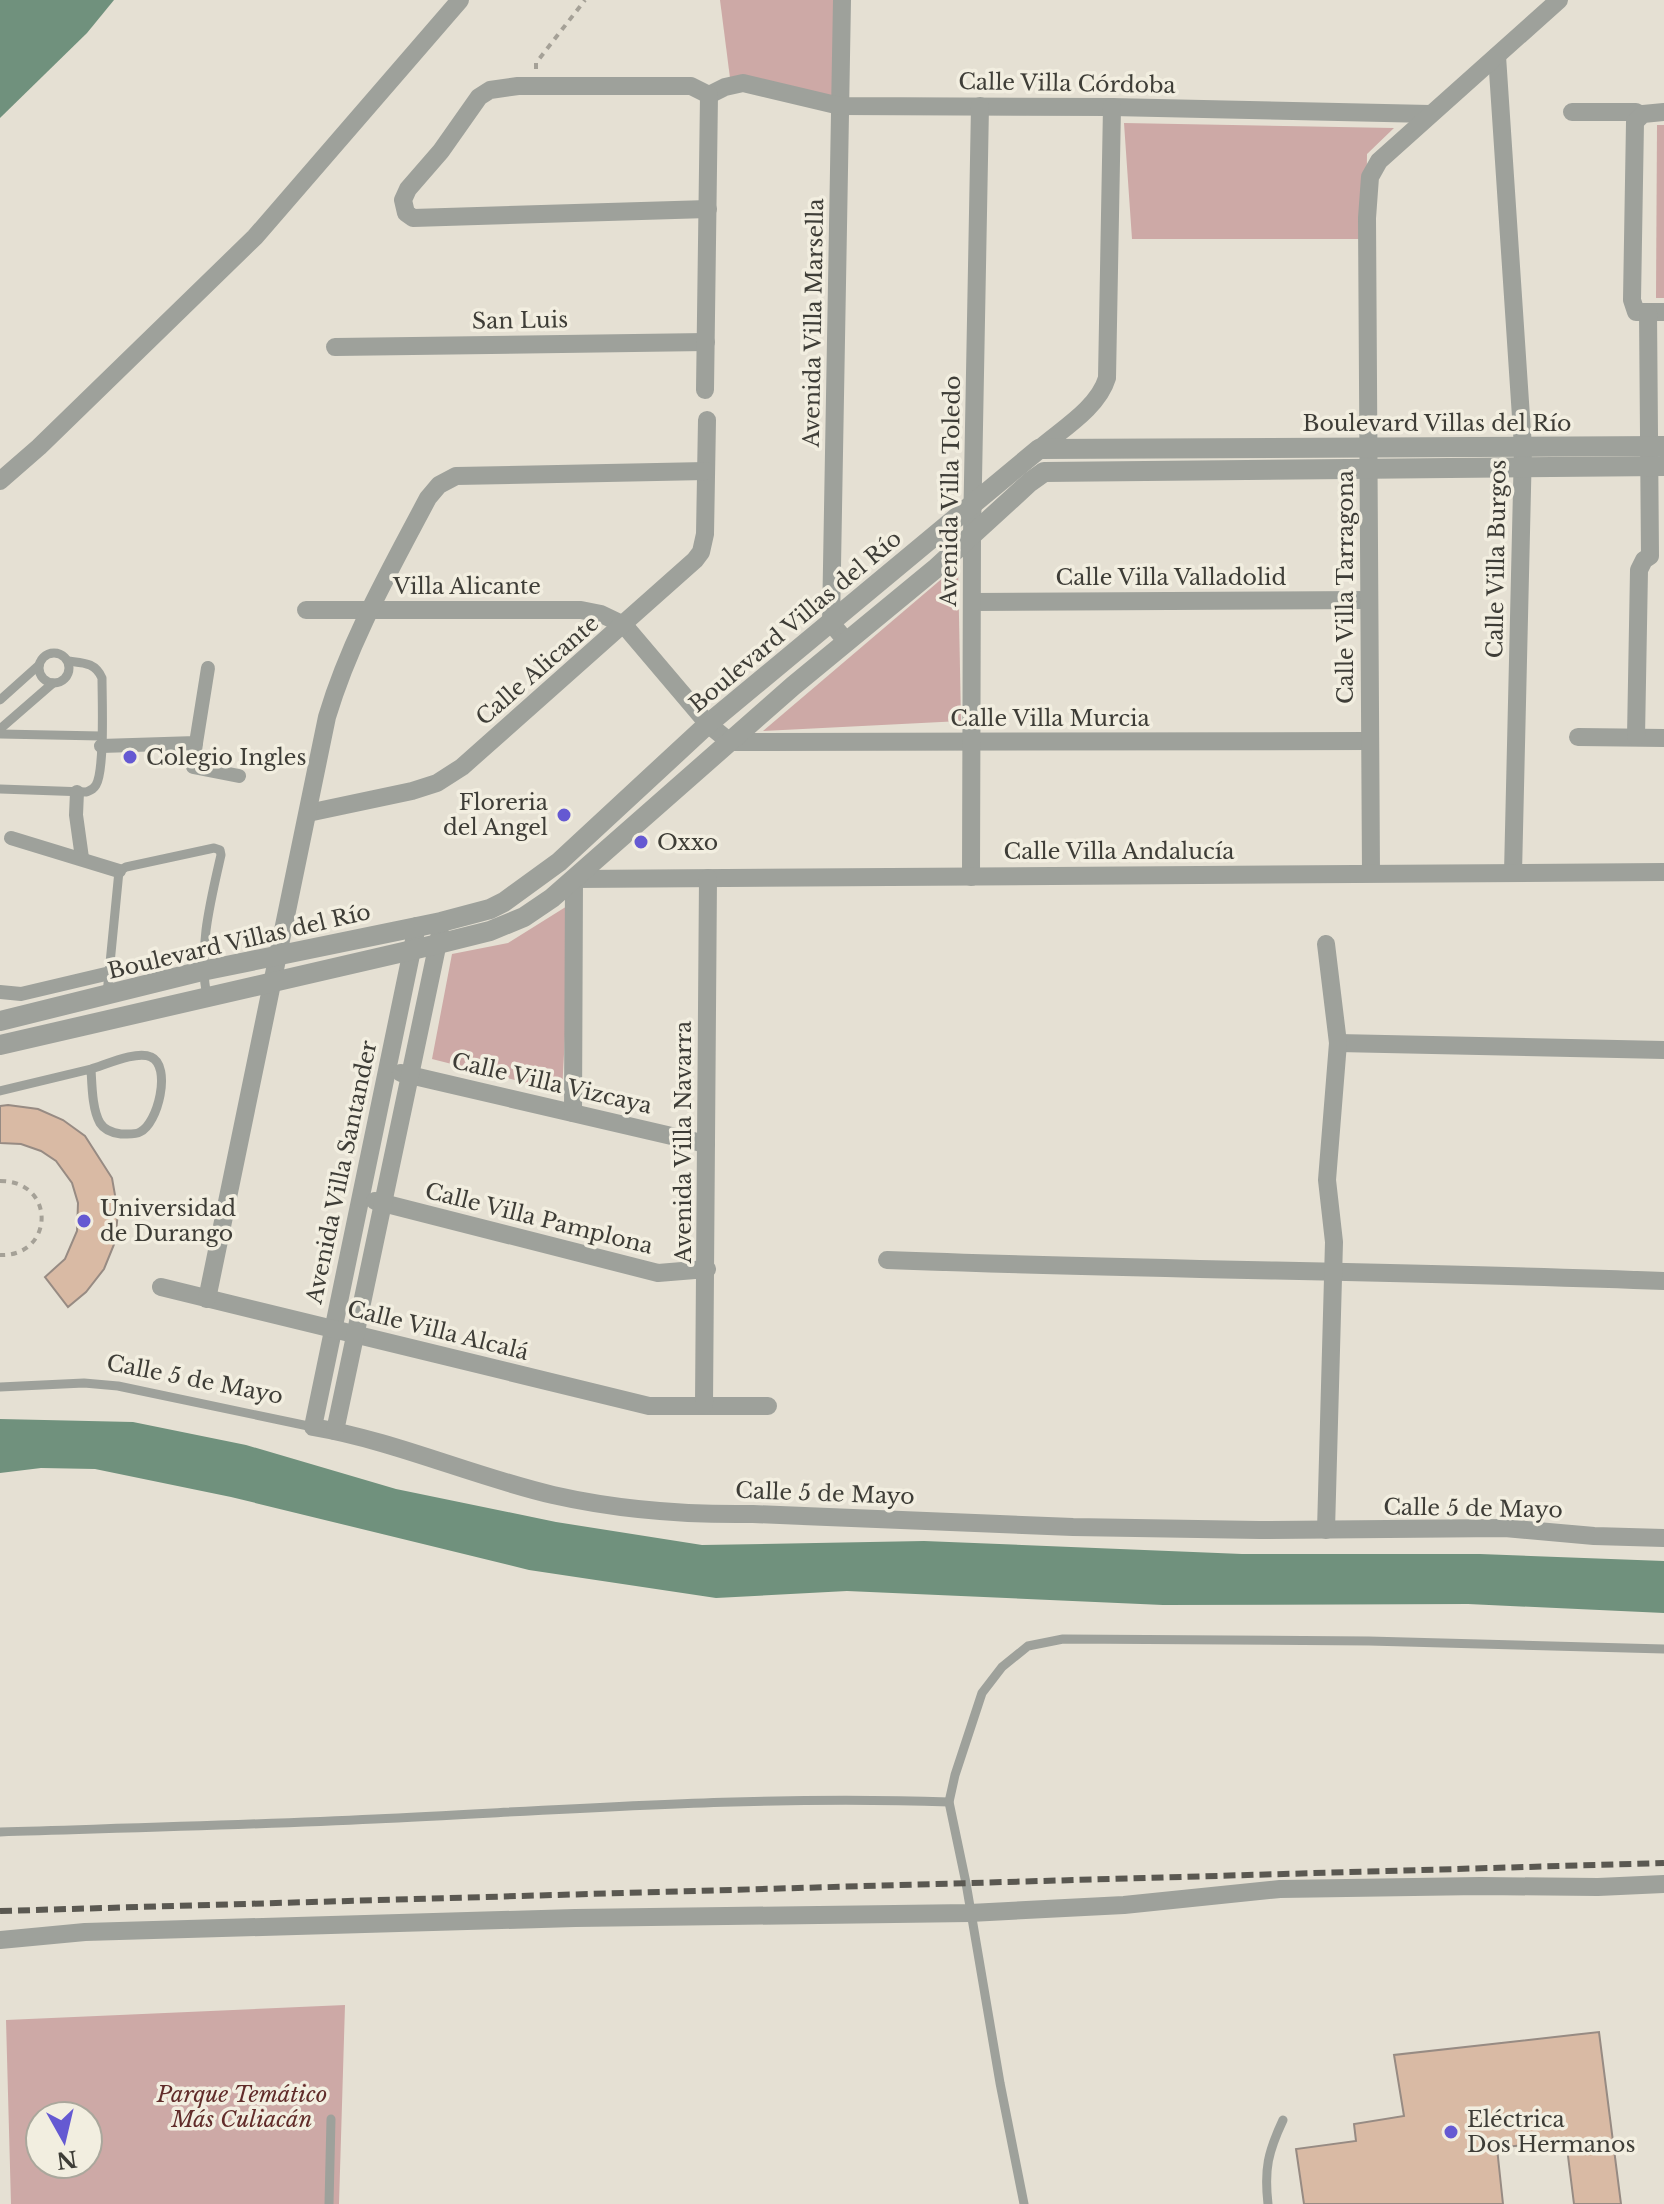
<svg xmlns="http://www.w3.org/2000/svg" width="1664" height="2204" viewBox="0 0 1664 2204" font-family="'Libre Baskerville',serif">
<rect width="100%" height="100%" fill="#e5e0d3"/>
<g fill="#cda9a6" fill-rule="evenodd">
<polygon points="720,0 837,0 835,99 730,78"/>
<polygon points="1124,123 1394,128 1367,154 1366,239 1132,239"/>
<polygon points="1657,125 1664,125 1664,298 1656,298"/>
<polygon points="958,565 961,721 763,731"/>
<polygon points="572,903 562,1092 432,1059 452,954 508,943"/>
<path d="M345,2005L339,2204H11L6,2020ZM40,2116H88V2164H40Z"/>
</g>
<g fill="#70917d">
<polygon points="0,0 114,0 87,33 0,118"/>
<polygon points="0,1419 133,1422 246,1445 396,1489 556,1522 702,1545 924,1541 1242,1554 1480,1554 1664,1561 1664,1613 1468,1604 1163,1605 847,1591 716,1598 529,1570 231,1497 95,1469 41,1468 0,1473"/>
</g>
<g fill="#d9baa4" stroke="#978b83" stroke-width="2">
<polygon points="8,1105 38,1109 63,1120 85,1136 112,1178 118,1212 115,1242 104,1269 86,1292 68,1307 45,1277 65,1259 77,1231 78,1203 72,1183 56,1161 41,1151 21,1144 0,1143 0,1106"/>
<polygon points="1599,2032 1621,2204 1574,2204 1566,2140 1497,2148 1503,2204 1304,2204 1296,2149 1356,2141 1354,2124 1404,2116 1394,2055"/>
</g>
<g fill="none" stroke-linecap="round" stroke-linejoin="round">
<g stroke="#a5a197" stroke-width="4" stroke-dasharray="6 6" stroke-linecap="butt">
<polyline points="536,69 536,63 585,0"/>
<path d="M0,1181C57,1181 54,1257 0,1255"/>
</g>
<g stroke="#9ea19b" stroke-width="9">
<circle cx="54" cy="668" r="15"/>
<polyline points="0,700 39,665"/>
<polyline points="0,729 53,683"/>
<polyline points="0,734 101,736"/>
<path d="M0,789L86,792C91,790 93,790 96,785C105,770 102,699 102,678C95,662 83,663 68,661"/>
<path d="M107,994L119,871L126,867L214,848L220,850L221,855C210,903 198,950 207,998"/>
<path d="M0,1091L91,1069C92,1085 92,1109 100,1123C105,1131 113,1133 121,1134C127,1134 135,1135 140,1132C158,1124 172,1066 151,1057C137,1050 105,1065 91,1069"/>
<polyline points="0,1387 84,1383 118,1386 313,1427"/>
<path d="M0,1832C125,1828 250,1825 375,1819C566,1810 757,1795 949,1802"/>
<polyline points="329,2204 331,2119"/>
<polyline points="1024,2204 1000,2083 966,1883 949,1802 955,1775 982,1693 1002,1667 1028,1646 1063,1639 1369,1641 1664,1649"/>
<path d="M1268,2204C1264,2169 1268,2152 1283,2120"/>
</g>
<g stroke="#9ea19b" stroke-width="14">
<polyline points="196,743 193,767 239,776"/>
<polyline points="101,746 196,743 208,668"/>
<polyline points="77,792 76,815 82,858"/>
<polyline points="11,838 119,871"/>
<polyline points="0,992 21,994 110,973"/>
</g>
<g stroke="#9ea19b" stroke-width="18">
<polyline points="842,0 831,623 847,642"/>
<polyline points="1497,56 1523,447 1513,873"/>
<polyline points="709,95 725,87 743,83 840,106 1112,107 1430,114"/>
<polyline points="1572,112 1636,112 1640,115"/>
<polyline points="1664,112 1643,114 1635,122 1632,300 1636,312 1664,312"/>
<polyline points="708,209 413,218 406,213 403,200 408,189 441,151 479,97 490,90 518,86 691,86 709,95"/>
<polyline points="335,347 706,342"/>
<polyline points="705,390 709,95"/>
<path d="M1039,449C1062,429 1098,408 1107,378L1112,107"/>
<polyline points="0,481 39,447 255,237 460,0"/>
<polyline points="973,602 1369,600"/>
<polyline points="306,610 581,610 601,614 624,625 708,724 730,742 1370,741"/>
<polyline points="1578,737 1664,738"/>
<polyline points="1636,737 1639,570 1644,560 1650,556 1648,312"/>
<polyline points="308,813 412,791 437,783 462,767 695,560 701,552 705,534 707,420"/>
<polyline points="1371,873 1367,218 1370,177 1379,161 1559,0"/>
<polyline points="971,877 972,534 980,106"/>
<polyline points="574,879 1664,872"/>
<path d="M417,926L313,1427C395,1441 472,1476 553,1495C619,1510 686,1515 753,1514L1073,1527L1260,1530L1505,1528L1594,1536L1664,1538"/>
<polyline points="1338,1043 1664,1050"/>
<polyline points="401,1073 706,1144"/>
<polyline points="573,1113 574,879"/>
<polyline points="375,1201 658,1273 707,1269"/>
<path d="M887,1260C1146,1270 1405,1271 1664,1281"/>
<polyline points="161,1287 649,1406 768,1406"/>
<path d="M207,1299L327,717C350,640 390,570 428,498L439,485L456,476L706,471"/>
<polyline points="704,1405 708,878"/>
<polyline points="335,1431 440,933"/>
<polyline points="1326,1530 1334,1242 1327,1180 1338,1043 1326,944"/>
<polyline points="0,1940 85,1932 575,1918 970,1913 1124,1905 1280,1889 1480,1886 1598,1887 1664,1884"/>
</g>
<g stroke="#9ea19b" stroke-width="20">
<polyline points="0,1021 202,971 441,922 490,909 504,902 559,862 708,724 1039,449 1664,446"/>
<polyline points="0,1045 438,944 490,931 524,917 552,898 793,686 935,569 1030,482 1044,472 1664,466"/>
</g>
<polyline stroke="#5a5851" stroke-width="6" stroke-dasharray="12 6" stroke-linecap="butt" points="0,1911 1664,1863"/>
</g>
<g fill="#6559d2" stroke="#f2eee0" stroke-width="3">
<circle cx="130" cy="757" r="8"/>
<circle cx="564" cy="815" r="8"/>
<circle cx="641" cy="842" r="8"/>
<circle cx="84" cy="1221" r="8"/>
<circle cx="1451" cy="2132" r="8"/>
</g>
<g text-anchor="middle" stroke-width="7" stroke-linejoin="round" paint-order="stroke">
<g font-size="22" fill="#3e3d37" stroke="#f2eee0">
<text transform="translate(1067 83) rotate(1)" y="8">Calle Villa Córdoba</text>
<text transform="translate(520 320) rotate(-1)" y="8">San Luis</text>
<text transform="translate(813 323) rotate(-89)" y="8">Avenida Villa Marsella</text>
<text x="1437" y="431">Boulevard Villas del Río</text>
<text transform="translate(950 491) rotate(-89)" y="8">Avenida Villa Toledo</text>
<text transform="translate(1496 559) rotate(-89)" y="8">Calle Villa Burgos</text>
<text x="1171" y="585">Calle Villa Valladolid</text>
<text x="467" y="594">Villa Alicante</text>
<text transform="translate(1345 587) rotate(-90)" y="8">Calle Villa Tarragona</text>
<text transform="translate(795 621) rotate(-40)" y="8">Boulevard Villas del Río</text>
<text transform="translate(537 670) rotate(-41)" y="8">Calle Alicante</text>
<text x="1050" y="726">Calle Villa Murcia</text>
<text x="1119" y="859">Calle Villa Andalucía</text>
<text transform="translate(239 941) rotate(-13)" y="8">Boulevard Villas del Río</text>
<text transform="translate(552 1083) rotate(13)" y="8">Calle Villa Vizcaya</text>
<text transform="translate(683 1142) rotate(-90)" y="8">Avenida Villa Navarra</text>
<text transform="translate(341 1172) rotate(-78)" y="8">Avenida Villa Santander</text>
<text transform="translate(539 1218) rotate(14)" y="8">Calle Villa Pamplona</text>
<text transform="translate(438 1330) rotate(14)" y="8">Calle Villa Alcalá</text>
<text transform="translate(195 1379) rotate(11)" y="8">Calle 5 de Mayo</text>
<text transform="translate(825 1493) rotate(2)" y="8">Calle 5 de Mayo</text>
<text transform="translate(1473 1508) rotate(1)" y="8">Calle 5 de Mayo</text>
</g>
<g font-size="22" fill="#3e3d37" stroke="#f2eee0" text-anchor="start">
<text x="146" y="765">Colegio Ingles</text>
<text x="548" y="810" text-anchor="end">Floreria<tspan x="548" dy="25">del Angel</tspan></text>
<text x="657" y="850">Oxxo</text>
<text x="100" y="1216">Universidad<tspan x="100" dy="25">de Durango</tspan></text>
<text x="1467" y="2127">Eléctrica<tspan x="1467" dy="25">Dos Hermanos</tspan></text>
</g>
<g font-size="22" font-style="italic" fill="#612c2a" stroke="#f2eee0">
<text x="242" y="2102">Parque Temático<tspan x="242" dy="25">Más Culiacán</tspan></text>
</g>
</g>
<g transform="translate(64 2140) rotate(172)"><circle r="38" fill="#f2eee0" stroke="#aaa79c" stroke-width="2"/>
<path d="M0-6L14 30L0 20L-14 30Z" fill="#6559d2"/>
<text y="-12" font-size="22" font-weight="bold" text-anchor="middle" fill="#3e3d37">N</text>
</g>
</svg>
